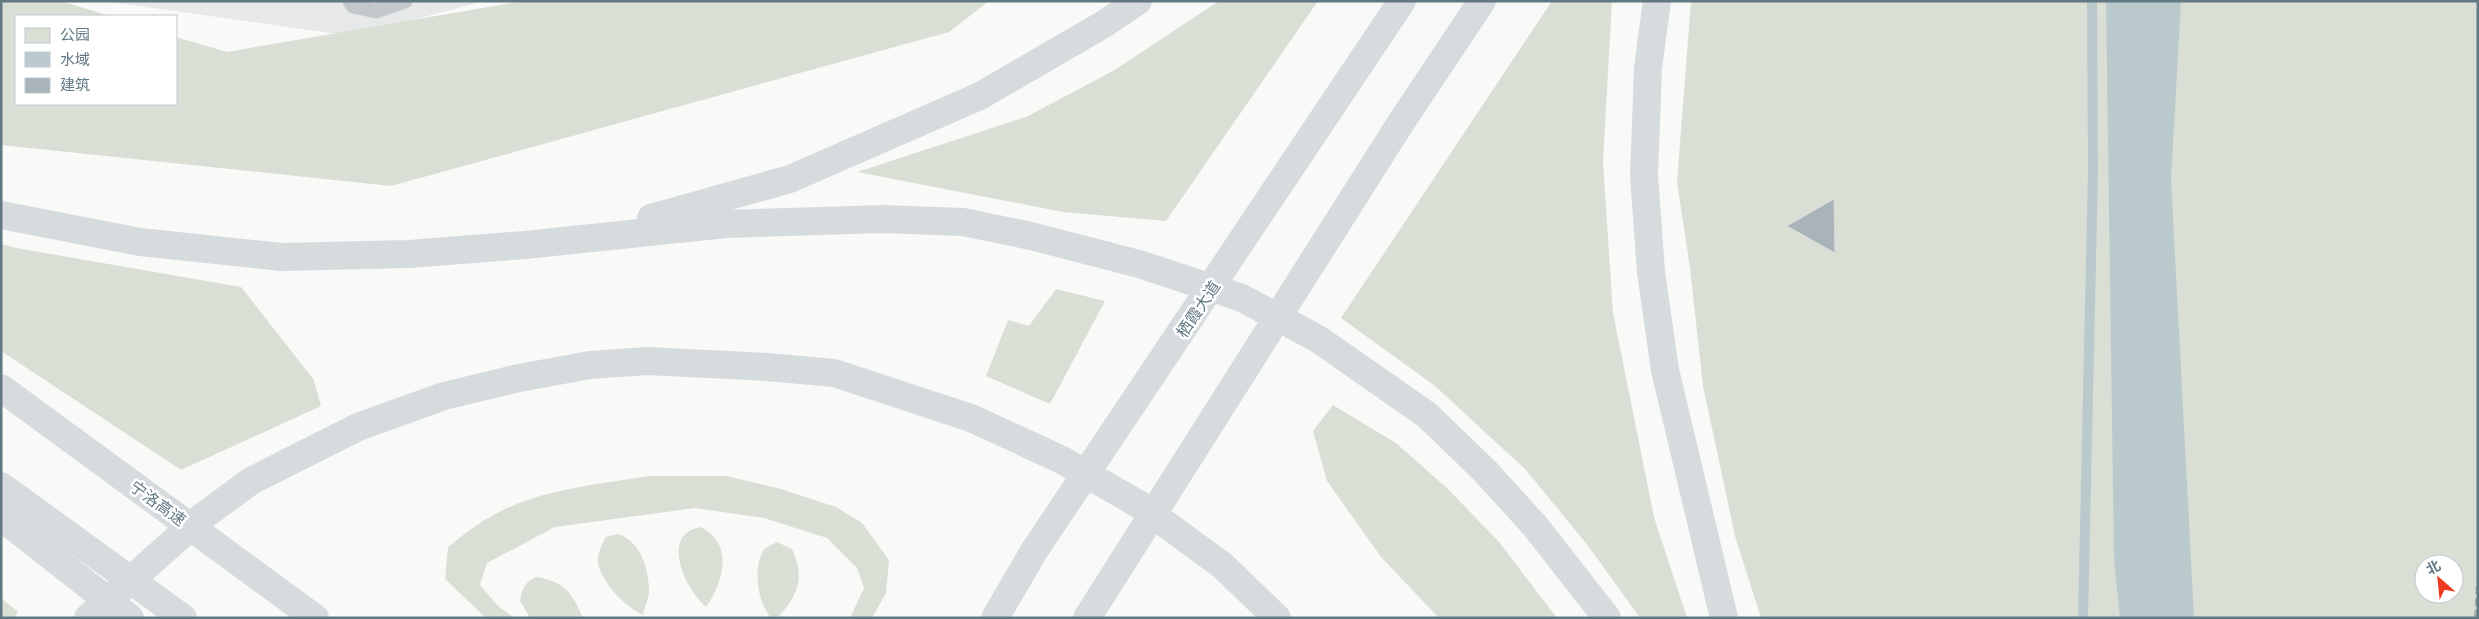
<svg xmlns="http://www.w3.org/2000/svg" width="2479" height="619" viewBox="0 0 2479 619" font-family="Karla,'Noto Sans SC',sans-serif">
<rect width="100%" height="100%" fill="#f9f9f7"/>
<polygon fill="#e7e9e8" points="104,1 485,1 351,36"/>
<g fill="#dadfd6" fill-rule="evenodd">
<polygon points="1,1 61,1 110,16 16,16 16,104 176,104 176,37 227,52 523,1 989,1 949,32 391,186 1,145"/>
<polygon points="1219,1 1318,1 1166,221 1063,212 857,172 1026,117 1113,71"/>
<polygon points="1552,1 1612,1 1603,162 1613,313 1654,517 1687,618 1640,618 1589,547 1526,470 1435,386 1341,318"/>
<path d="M1691,1H2478V618H1761L1735,536L1703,386L1690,268L1677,182ZM2424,564H2454V594H2424Z"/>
<polygon points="1,244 16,248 241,287 314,380 321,406 181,470 1,351"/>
<polygon points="1056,289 1105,301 1050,404 986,376 1008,320 1029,326"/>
<polygon points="1333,405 1396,443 1448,489 1499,542 1557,618 1439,618 1381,557 1327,481 1313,431"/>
<path d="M649,476H727L781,489L836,507L862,523L889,560L886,593L872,618H850L864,588L857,568L827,538L764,518L695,508L555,527L487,563L480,585L499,607L515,618H486L445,579L448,547C464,534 480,522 499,512C544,489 600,484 649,476Z"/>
<path d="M700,527C734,542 724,582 706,607C686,590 659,535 700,527Z"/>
<path d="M618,534C639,541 648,565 649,588C650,596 645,606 643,615C625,607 602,583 598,563C597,554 602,544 606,537Z"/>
<path d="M777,542L792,549C805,578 799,595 777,618H771C758,603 753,571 762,553C764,547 772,545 777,542Z"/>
<path d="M536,577C564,581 572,593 583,618H530L520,601C522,589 524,583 536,577Z"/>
<polygon points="1,598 18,612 14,618 1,618"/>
</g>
<polygon fill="#b9c9cc" points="2106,1 2181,1 2171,179 2194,618 2120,618 2114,558"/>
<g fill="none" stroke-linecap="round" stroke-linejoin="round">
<polyline stroke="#b9c9cc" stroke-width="10" points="2083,618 2093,171 2092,1"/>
</g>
<polygon fill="#a8b4b9" stroke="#dbdbd9" points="1834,199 1835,253 1787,226"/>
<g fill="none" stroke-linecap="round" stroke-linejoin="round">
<polyline stroke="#c2c8cb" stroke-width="15" points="350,1 353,6 376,11 405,1"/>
<g stroke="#d6dbde" stroke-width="28">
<polyline points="1657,1 1648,68 1644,175 1651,272 1665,370 1724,618"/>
<polyline points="1,215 140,242 282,257 409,254 525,245 726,224 884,219 963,222 1031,236 1139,264 1242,298 1318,339 1427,415 1485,471 1535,526 1607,618"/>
<polyline points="651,218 790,179 980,96 1104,24 1138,1"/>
<polyline points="1,388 315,618"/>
<polyline points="1,486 183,618"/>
<polyline points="1,517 130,618"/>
<polyline points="88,618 198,520 251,481 358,427 444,396 519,378 590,365 647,361 767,367 834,373 971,418 1062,460 1140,505 1223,566 1277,618"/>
<polyline points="995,618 1034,551 1402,1"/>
<polyline points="1087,618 1400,124 1482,1"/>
</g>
<polyline stroke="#a1abb0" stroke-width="4" stroke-dasharray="8 4" stroke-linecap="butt" points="2476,618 2478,581"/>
</g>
<g text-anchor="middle" stroke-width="5" stroke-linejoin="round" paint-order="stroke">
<g font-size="16" fill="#627984" stroke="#fff">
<text transform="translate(1198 309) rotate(-56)" y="6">栖霞大道</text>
<text transform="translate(158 503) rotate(36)" y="6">宁洛高速</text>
</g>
</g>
<rect width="2479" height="619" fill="none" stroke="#627984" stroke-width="5"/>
<rect x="15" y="15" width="162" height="90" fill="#ffffff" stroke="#c0c9ce"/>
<rect x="25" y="28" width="25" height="15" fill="#dadfd6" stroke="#c0c9ce"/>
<text x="60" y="40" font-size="15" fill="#627984">公园</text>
<rect x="25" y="52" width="25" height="15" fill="#b9c9cc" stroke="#c0c9ce"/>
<text x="60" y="65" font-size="15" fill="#627984">水域</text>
<rect x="25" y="78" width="25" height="15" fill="#a8b4b9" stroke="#c0c9ce"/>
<text x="60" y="90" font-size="15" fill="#627984">建筑</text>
<g transform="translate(2439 579) rotate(333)"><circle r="24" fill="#ffffff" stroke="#c0c9ce"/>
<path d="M0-4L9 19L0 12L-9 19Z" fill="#ef3a21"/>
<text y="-8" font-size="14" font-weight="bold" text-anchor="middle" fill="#627984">北</text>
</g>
</svg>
